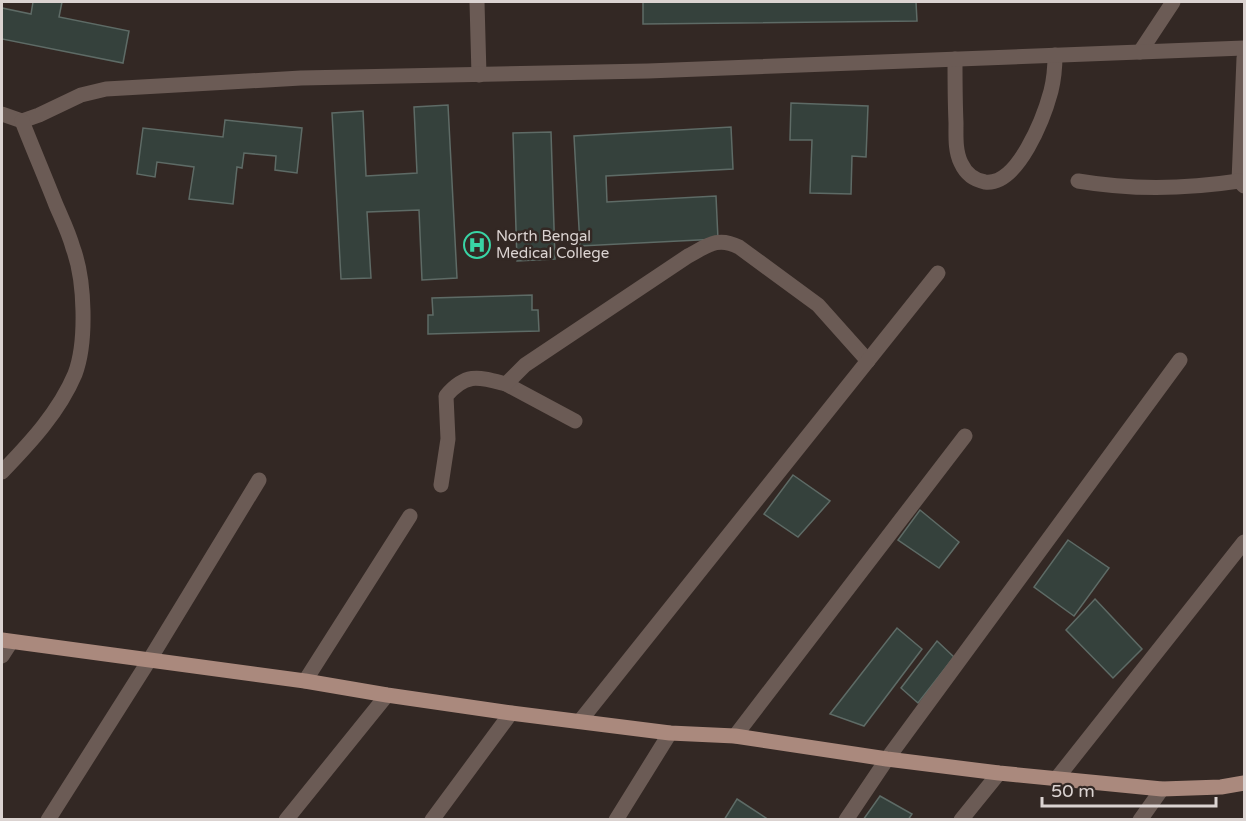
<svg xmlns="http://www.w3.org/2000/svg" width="1246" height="821" viewBox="0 0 1246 821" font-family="'Varela Round',sans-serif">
<rect width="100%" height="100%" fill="#332824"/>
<g fill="#35413c" stroke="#5e6b66" stroke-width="1.5">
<polygon points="33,2 62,2 59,17 129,31 123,63 2,39 2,8 31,14"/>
<polygon points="643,2 916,2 917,21 643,24"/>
<polygon points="791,103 868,106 866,157 852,156 851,194 810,193 812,140 790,140"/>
<polygon points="448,105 457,278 422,280 419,210 367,212 371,278 341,279 332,113 363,111 366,176 417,173 414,107"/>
<polygon points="225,120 302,128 297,173 275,170 276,156 244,153 242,168 237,167 233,204 189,199 194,167 157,162 155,177 137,174 143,128 223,137"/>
<polygon points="731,127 733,169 606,176 607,202 716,196 718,239 580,246 574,136"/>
<polygon points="551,132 555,259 517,261 513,133"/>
<polygon points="532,295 532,310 538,310 539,331 428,334 428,315 433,315 432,298"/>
<polygon points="793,475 830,501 798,537 764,514"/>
<polygon points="920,510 959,542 939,568 898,540"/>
<polygon points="1068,540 1109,568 1074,616 1034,587"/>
<polygon points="1095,599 1142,649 1113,678 1066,630"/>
<polygon points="897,628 922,649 864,726 830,714"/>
<polygon points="937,641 954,657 918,703 901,688"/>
<polygon points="880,796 912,814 908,820 863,820"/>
<polygon points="737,799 769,820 724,820"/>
</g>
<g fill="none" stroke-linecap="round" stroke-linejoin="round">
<g stroke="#6b5b55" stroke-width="15">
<polyline points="477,2 479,75"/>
<polyline points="1140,52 1173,2"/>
<polyline points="1244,58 1239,181 1244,186"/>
<path d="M955,59C955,80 955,101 956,123C956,136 955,151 961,163C966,174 974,180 985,182C1018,186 1044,117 1051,91C1054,79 1055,67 1055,55"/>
<polyline points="2,114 22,121 39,115 81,95 106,89 301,78 648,71 1244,48"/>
<path d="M1078,181C1131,190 1186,189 1239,181"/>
<polyline points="506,384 575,421"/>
<path d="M2,472C30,443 59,412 75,374C87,342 85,280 73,248C69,233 62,219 56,205C45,177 33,149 22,121"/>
<path d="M441,485L448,439L446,396C466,372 479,377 506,384L525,365L688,256C707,246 717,236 739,247L818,305L868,361"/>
<polyline points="2,656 11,642"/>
<polyline points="305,681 410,516"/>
<polyline points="580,721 938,273"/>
<polyline points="735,736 965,436"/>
<polyline points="1057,778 1244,542"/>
<polyline points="48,820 150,659 259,480"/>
<polyline points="286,820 387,695"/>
<polyline points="432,820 511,713"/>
<polyline points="616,820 670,733"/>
<polyline points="846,820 887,759 1180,360"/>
<polyline points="961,820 999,773"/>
<polyline points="1140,820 1162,789"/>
</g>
<polyline stroke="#aa897d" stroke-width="15" points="2,640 305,681 387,695 511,713 670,733 735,736 887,759 999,773 1162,789 1221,787 1244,783"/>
</g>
<defs>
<symbol id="hospital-ring" viewBox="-11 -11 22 22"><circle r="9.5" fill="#332824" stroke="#39d4a5" stroke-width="1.5"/><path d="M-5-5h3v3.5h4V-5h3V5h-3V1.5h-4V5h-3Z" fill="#39d4a5"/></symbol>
</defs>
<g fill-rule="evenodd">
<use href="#hospital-ring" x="462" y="230" width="30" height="30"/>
</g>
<g text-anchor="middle" stroke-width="5" stroke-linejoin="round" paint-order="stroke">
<g font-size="15" fill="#dbd3d1" stroke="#332824" text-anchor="start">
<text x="496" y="241">North Bengal<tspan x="496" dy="17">Medical College</tspan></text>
</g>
</g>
<rect width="1246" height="821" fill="none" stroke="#dbd3d1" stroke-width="6"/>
<path d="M1042 797v9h174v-9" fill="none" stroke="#dbd3d1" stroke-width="3"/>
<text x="1051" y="797" font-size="18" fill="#dbd3d1" stroke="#332824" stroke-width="4.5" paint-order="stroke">50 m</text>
</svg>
